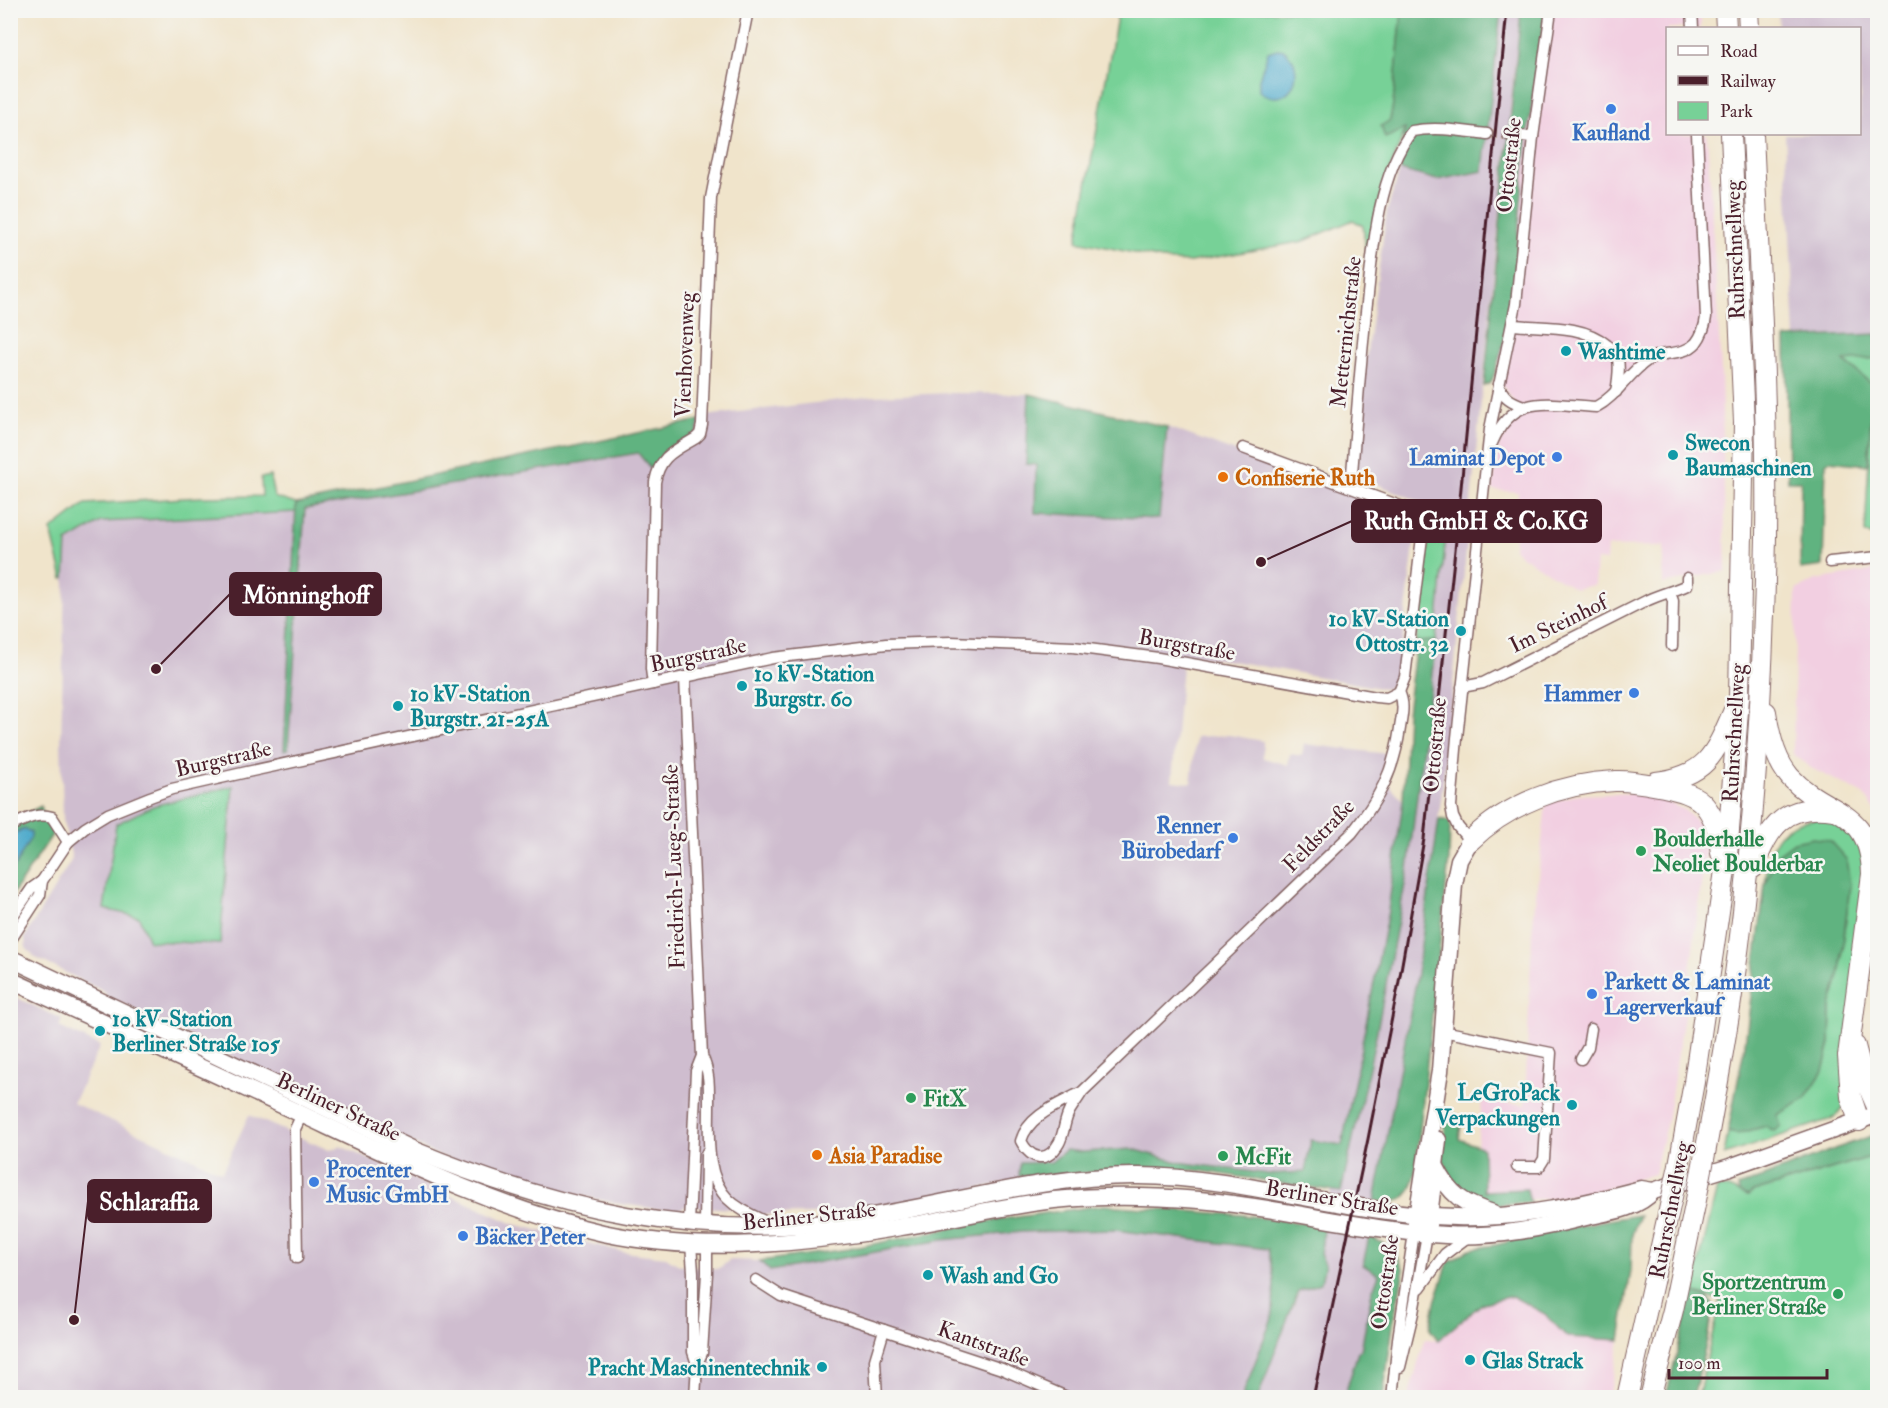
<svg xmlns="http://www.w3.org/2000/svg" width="1888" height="1408" viewBox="0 0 1888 1408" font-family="'IM FELL Double Pica',serif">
<rect width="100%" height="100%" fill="#f6f6f2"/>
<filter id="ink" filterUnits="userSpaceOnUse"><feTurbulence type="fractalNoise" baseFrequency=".0167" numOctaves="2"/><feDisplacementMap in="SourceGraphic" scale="12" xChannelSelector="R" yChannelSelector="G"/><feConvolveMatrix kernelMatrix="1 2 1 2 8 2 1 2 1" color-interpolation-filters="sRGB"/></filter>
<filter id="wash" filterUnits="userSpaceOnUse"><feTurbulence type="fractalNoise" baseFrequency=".008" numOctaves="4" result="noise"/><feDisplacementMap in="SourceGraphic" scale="24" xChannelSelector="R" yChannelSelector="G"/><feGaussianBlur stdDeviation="1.35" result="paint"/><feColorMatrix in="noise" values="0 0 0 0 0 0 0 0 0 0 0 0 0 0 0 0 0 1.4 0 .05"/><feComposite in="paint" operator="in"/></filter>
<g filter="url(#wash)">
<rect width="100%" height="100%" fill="#f0e4cb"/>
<g fill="#f2cfe1">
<polygon points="1546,11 1701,11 1701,28 1668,28 1668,134 1707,134 1721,370 1726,571 1663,584 1664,546 1607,547 1606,561 1596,560 1594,585 1575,589 1520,555 1514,548 1518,492 1492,490 1499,444 1522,413 1497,378 1513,286 1528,130"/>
<polygon points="1877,570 1878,570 1877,813 1863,794 1811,768 1793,754 1796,590 1816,580"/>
<polygon points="1642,793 1664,800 1684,810 1700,824 1707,839 1685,1010 1667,1121 1654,1174 1597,1191 1550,1199 1529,1199 1527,1189 1484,1191 1483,1148 1477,1145 1482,1100 1525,1105 1532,932 1546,804 1576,795"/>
<polygon points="1512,1296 1545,1314 1567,1337 1620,1340 1609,1397 1408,1398 1425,1339 1438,1340 1483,1303"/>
</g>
<g fill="#cfbdcf">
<polygon points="1501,11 1520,11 1442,793 1415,987 1363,1265 1379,1275 1372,1292 1361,1350 1358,1353 1344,1397 1258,1398 1299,1291 1321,1283 1325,1264 1320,1254 1331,1190 1341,1191 1375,1041 1408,869 1436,641 1448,513 1357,476 1366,359 1387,211 1400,170 1413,173 1483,170"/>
<polygon points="1778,11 1872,11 1877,19 1877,334 1795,337 1785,134 1860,134 1860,28 1779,28"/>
<polygon points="952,393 1029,394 1026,464 1036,465 1035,513 1159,519 1167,427 1405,514 1416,529 1398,677 1393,684 1386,689 1244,663 1183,654 1172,781 1191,783 1196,737 1229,735 1263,741 1263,758 1288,765 1290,754 1302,756 1304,744 1388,754 1382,777 1403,801 1388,911 1342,1146 1306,1172 1268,1174 1178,1162 1133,1149 1083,1152 1066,1150 1051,1162 1021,1163 1018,1180 861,1213 762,1215 749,1210 685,1206 679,1210 672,1211 621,1204 514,1182 433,1153 106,996 105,992 36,958 26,948 25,937 72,859 63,819 61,742 65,579 56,533 85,507 305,509 639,453 651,468 704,416 874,396"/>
<polygon points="11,995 62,1019 59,1027 100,1046 73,1103 222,1172 249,1115 329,1150 340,1146 514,1224 623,1252 666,1257 677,1264 688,1267 718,1269 730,1260 760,1261 770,1271 942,1240 1022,1232 1115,1230 1268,1249 1274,1280 1273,1315 1242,1397 11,1398"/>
</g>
<g fill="#77d197" stroke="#607861" stroke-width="1.5">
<polygon points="1118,11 1402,11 1393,105 1390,120 1405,129 1379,202 1366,253 1363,226 1353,220 1304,241 1190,262 1171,261 1077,241"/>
<polygon points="1877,358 1877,537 1865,533 1873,385 1843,360"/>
<polygon points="270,476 274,497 296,504 296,512 101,522 67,542 65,578 63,579 51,530 85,504 201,497 262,496 261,478"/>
<polygon points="1433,507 1448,513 1436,641 1416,642"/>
<polygon points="233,786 220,944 149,941 139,917 104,909 116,824 153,806"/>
<path d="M1829,817C1854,826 1857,837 1865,860L1844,1106L1839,1113L1831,1119L1724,1155L1728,1132L1737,1134L1766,1126L1777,1115L1805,1099L1823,1071L1830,1043L1831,1006L1840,971L1850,884L1778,854L1765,885C1770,835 1779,822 1829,817Z"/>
<polygon points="1877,1155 1877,1397 1698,1397 1720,1300 1692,1292 1717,1188 1728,1188 1748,1196 1753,1192"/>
</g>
<g fill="#61b380" stroke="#566956" stroke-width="1.5">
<polygon points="1402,11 1501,11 1483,171 1437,180 1400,170 1405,129 1385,138 1381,126 1390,120 1393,105"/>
<path d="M1521,11H1546C1536,71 1527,132 1522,193C1516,254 1514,326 1491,383L1484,386Z"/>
<polygon points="1877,334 1877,358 1844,361 1873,385 1868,465 1829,461 1826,463 1823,566 1800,569 1801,481 1788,481 1786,338"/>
<polygon points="1029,394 1167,427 1159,519 1035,513 1036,465 1026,464"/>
<polygon points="700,420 697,433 663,453 657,465 651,469 638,453 305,509 288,749 284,750 296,504"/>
<polygon points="1436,641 1408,869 1375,1041 1341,1192 1195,1170 1166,1172 1123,1171 1019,1176 1020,1163 1051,1162 1066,1150 1083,1152 1133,1149 1178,1162 1268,1174 1305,1172 1311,1140 1342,1145 1388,911 1403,801 1407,713 1416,642"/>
<polygon points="41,806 45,820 52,829 52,835 11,897 11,821"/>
<path d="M1439,819L1450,821L1449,859L1415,1175C1409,1201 1400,1204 1375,1201L1415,987Z"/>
<polygon points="1813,838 1829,840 1846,859 1850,884 1840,971 1831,1006 1830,1043 1823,1071 1805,1099 1777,1115 1781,1126 1774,1131 1766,1126 1737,1134 1728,1132 1745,1044 1765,885 1778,854 1794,842"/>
<polygon points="1447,1110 1462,1118 1459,1139 1483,1148 1484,1191 1527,1189 1530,1203 1488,1205 1454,1187 1442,1156"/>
<polygon points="1877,1134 1877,1155 1753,1192 1748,1196 1739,1192 1738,1187 1837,1148"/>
<polygon points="1104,1205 1242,1215 1325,1226 1320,1254 1325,1264 1321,1283 1298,1291 1258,1397 1242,1397 1273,1315 1274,1280 1268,1249 1115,1230 1022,1232 942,1240 770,1271 760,1261 848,1249 982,1222"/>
<polygon points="1639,1215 1632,1235 1631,1270 1620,1340 1567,1337 1545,1314 1512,1296 1483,1303 1438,1340 1430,1329 1435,1302 1448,1263 1470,1249 1495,1245 1596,1222"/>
<polygon points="1369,1236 1394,1249 1404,1270 1394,1318 1383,1397 1344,1398 1358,1352 1361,1350 1372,1292 1379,1275 1363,1265"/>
<polygon points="1692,1292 1707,1297 1713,1304 1707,1340 1693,1397 1666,1397"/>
</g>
<g fill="#4ca9ca" stroke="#4b647a" stroke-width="1.5">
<path d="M1277,49L1285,50C1288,54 1292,58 1294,62C1302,86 1282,108 1259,91V79L1268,52Z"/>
<polygon points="24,829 31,832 31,837 11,873 11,835"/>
</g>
</g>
<g filter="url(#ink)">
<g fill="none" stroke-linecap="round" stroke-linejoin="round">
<polyline stroke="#cfbdab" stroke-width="10" stroke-dasharray="10 5" stroke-linecap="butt" points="1487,134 1508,135"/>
<defs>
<g id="street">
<polyline points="1692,10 1693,28"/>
<polyline points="1508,135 1533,137"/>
<path d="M1513,325C1544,328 1582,324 1607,345C1612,349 1617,353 1618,359C1620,370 1618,381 1616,392"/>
<path d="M1499,384C1502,397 1512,402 1524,406"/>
<path d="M1492,443C1514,391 1549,405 1596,407C1617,396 1628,373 1648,360C1662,350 1683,357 1696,343C1702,335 1705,327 1706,317L1697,134"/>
<polyline points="1243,448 1411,510 1419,520 1422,537 1405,677 1399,692"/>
<path d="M1360,491L1353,481L1352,473C1357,413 1361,353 1368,294C1373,244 1380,172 1412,131C1436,126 1463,131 1487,134"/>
<polyline points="1830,562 1878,557"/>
<polyline points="1670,593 1673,601 1672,646"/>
<path d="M685,677L702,1056C710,1073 709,1088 709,1106C709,1136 705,1176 728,1199C739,1210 754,1216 768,1223"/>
<path d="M653,684L651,669L655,482C660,455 675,451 696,438L700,434L702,425L711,198L748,10"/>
<path d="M1462,687L1483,683L1648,600C1661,594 1674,591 1687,585V578"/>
<path d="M10,826C25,820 37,812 52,817L68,842"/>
<polyline points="1470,841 1458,827 1453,817 1451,806 1457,738 1490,429 1516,304 1533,137 1551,10"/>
<polyline points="10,920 32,888 42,881"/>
<polyline points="10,941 40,895 42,881 68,842 85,828 108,814 150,797 172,789 247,772 773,658 886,644 951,642 1073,647 1158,658 1376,697 1387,698 1399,692"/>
<polyline points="1443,1031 1551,1053 1544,1159 1539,1167 1517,1167"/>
<polyline points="1581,1059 1588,1047 1591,1029"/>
<path d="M1082,1092C1078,1099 1073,1105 1069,1112C1064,1122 1064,1134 1059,1143C1047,1164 1031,1160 1021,1141C1028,1115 1060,1104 1082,1092L1352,833C1379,799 1394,772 1400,728C1402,715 1405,704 1399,692"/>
<polyline points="689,1223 696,1071 702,1056"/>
<polyline points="705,1224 706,1155 707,1152"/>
<polyline points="691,1244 693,1272 693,1352 697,1364 695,1398"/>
<polyline points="297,1258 295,1129 302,1114"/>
<polyline points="756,1280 781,1296 1002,1369 1069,1398"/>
<polyline points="1420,1288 1445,1254 1469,1236"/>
<polyline points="697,1364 702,1353 707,1273 707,1245"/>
<polyline points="1400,1367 1413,1313 1427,1234"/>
<polyline points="877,1398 875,1360 884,1330"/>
<polyline points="1392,1398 1398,1339 1414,1233"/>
</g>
<g id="primary">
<path d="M10,958L414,1150C554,1208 697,1242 848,1220C946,1206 1040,1175 1139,1176C1246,1177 1349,1214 1456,1217C1519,1219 1581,1205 1641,1189L1653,1191L1730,1167L1878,1114"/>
<path d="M10,980C107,1025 203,1068 299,1113C397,1159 497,1209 603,1233C702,1254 802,1244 901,1227C952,1219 1002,1206 1054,1200C1103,1195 1150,1196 1199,1200C1282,1207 1363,1231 1446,1235C1495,1238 1543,1228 1590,1216C1611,1212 1639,1208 1653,1191"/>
<path d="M1436,1167C1450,1195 1463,1204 1493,1213"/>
<polyline points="1416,1223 1440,1071 1454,884 1459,860 1470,841"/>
<polyline points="1428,1225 1438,1140"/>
</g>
<g id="highway">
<polyline points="1725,10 1726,28"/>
<polyline points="1748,10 1749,28"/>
<path d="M1766,712C1769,733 1775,760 1790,777C1827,817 1870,806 1872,874L1848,1056L1851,1097L1859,1121"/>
<path d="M1656,782C1707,776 1715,754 1734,710"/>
<path d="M1470,841C1507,804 1563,783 1615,781C1631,780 1648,784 1664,787C1678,790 1696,794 1705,806C1716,819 1719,837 1721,853"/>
<path d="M1753,868C1770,826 1784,803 1834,810"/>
<polyline points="1855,1046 1862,1072 1878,1109"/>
<path d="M1704,1159C1721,1067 1737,975 1746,883C1758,768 1764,652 1766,537C1768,402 1759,268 1753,134"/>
<polyline points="1679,1165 1694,1082 1727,857 1739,698 1744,422 1731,134"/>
<polyline points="1627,1398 1668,1215"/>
<polyline points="1650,1398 1673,1310 1695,1205"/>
</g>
</defs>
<use href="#street" stroke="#846463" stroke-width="13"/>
<use href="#primary" stroke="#846463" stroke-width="19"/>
<use href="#highway" stroke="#846463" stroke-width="22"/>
<use href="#street" stroke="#fff" stroke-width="10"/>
<use href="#primary" stroke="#fff" stroke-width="16"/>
<use href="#highway" stroke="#fff" stroke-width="20"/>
<polyline stroke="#4a1f2b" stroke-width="3" points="1313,1398 1368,1139 1398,987 1424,839 1455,550 1507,10"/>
<defs>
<g id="highway-bridge">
<polyline points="1695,1205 1704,1159"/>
<polyline points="1668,1215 1679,1165"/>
</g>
</defs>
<use href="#highway-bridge" stroke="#846463" stroke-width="22" stroke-linecap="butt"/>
<use href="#highway-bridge" stroke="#fff" stroke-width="20"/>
</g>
</g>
<g fill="#3f7fe0" stroke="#f6f6f2" stroke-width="2">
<circle cx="1611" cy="109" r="6"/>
<circle cx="1557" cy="457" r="6"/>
<circle cx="1634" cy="693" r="6"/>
<circle cx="1233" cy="838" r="6"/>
<circle cx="1592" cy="994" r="6"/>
<circle cx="314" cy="1182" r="6"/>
<circle cx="463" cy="1236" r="6"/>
</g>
<g fill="#0f9aa8" stroke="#f6f6f2" stroke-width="2">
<circle cx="1566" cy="351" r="6"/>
<circle cx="1673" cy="455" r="6"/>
<circle cx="1461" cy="631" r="6"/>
<circle cx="742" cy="686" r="6"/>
<circle cx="398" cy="706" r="6"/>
<circle cx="100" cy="1031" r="6"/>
<circle cx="1572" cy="1105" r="6"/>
<circle cx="928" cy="1275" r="6"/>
<circle cx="1470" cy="1360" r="6"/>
<circle cx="822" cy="1367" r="6"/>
</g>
<g fill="#e8710a" stroke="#f6f6f2" stroke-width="2">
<circle cx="1223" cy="477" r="6"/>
<circle cx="817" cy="1155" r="6"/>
</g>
<g fill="#2e9e5b" stroke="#f6f6f2" stroke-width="2">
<circle cx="1641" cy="851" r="6"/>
<circle cx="911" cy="1098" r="6"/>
<circle cx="1223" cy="1156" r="6"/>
<circle cx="1838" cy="1294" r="6"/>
</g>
<g text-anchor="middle" stroke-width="5" stroke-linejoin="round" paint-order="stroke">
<g font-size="22" font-weight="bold" fill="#366cbe" stroke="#f6f6f2" text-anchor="end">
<text x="1611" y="140" text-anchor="middle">Kaufland</text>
<text x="1545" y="465">Laminat Depot</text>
<text x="1622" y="701">Hammer</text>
<text x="1221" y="833">Renner<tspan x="1221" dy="25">Bürobedarf</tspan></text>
<text x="1604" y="989" text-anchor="start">Parkett &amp; Laminat<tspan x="1604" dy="25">Lagerverkauf</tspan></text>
<text x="326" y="1177" text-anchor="start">Procenter<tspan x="326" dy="25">Music GmbH</tspan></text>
<text x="475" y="1244" text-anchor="start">Bäcker Peter</text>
</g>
<g font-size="22" fill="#4a1f2b" stroke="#f6f6f2">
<text transform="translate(1508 165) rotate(-84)" y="8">Ottostraße</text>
<text transform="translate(1734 250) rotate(-92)" y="8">Ruhrschnellweg</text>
<text transform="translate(1345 332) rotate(-84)" y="8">Metternichstraße</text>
<text transform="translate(684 355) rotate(-88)" y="8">Vienhovenweg</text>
<text transform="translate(1558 623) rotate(-26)" y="8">Im Steinhof</text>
<text transform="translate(1187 644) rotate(10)" y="8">Burgstraße</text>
<text transform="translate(698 654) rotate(-12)" y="8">Burgstraße</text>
<text transform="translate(1733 733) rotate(-87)" y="8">Ruhrschnellweg</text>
<text transform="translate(1434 745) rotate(-85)" y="8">Ottostraße</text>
<text transform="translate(223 758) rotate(-13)" y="8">Burgstraße</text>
<text transform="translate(1318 835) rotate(-46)" y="8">Feldstraße</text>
<text transform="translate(673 867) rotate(-92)" y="8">Friedrich-Lueg-Straße</text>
<text transform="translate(339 1106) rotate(25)" y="8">Berliner Straße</text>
<text transform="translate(1332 1197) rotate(9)" y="8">Berliner Straße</text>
<text transform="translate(1669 1210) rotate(-79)" y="8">Ruhrschnellweg</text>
<text transform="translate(809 1215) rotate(-6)" y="8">Berliner Straße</text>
<text transform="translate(1384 1282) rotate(-82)" y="8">Ottostraße</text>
<text transform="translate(984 1343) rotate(20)" y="8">Kantstraße</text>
</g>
<g font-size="22" font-weight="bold" fill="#0d838f" stroke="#f6f6f2" text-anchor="start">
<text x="1578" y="359">Washtime</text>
<text x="1685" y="450">Swecon<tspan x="1685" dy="25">Baumaschinen</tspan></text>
<text x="1449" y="626" text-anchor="end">10 kV-Station<tspan x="1449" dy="25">Ottostr. 32</tspan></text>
<text x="754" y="681">10 kV-Station<tspan x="754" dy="25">Burgstr. 60</tspan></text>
<text x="410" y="701">10 kV-Station<tspan x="410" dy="25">Burgstr. 21-25A</tspan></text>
<text x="112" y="1026">10 kV-Station<tspan x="112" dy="25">Berliner Straße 105</tspan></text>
<text x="1560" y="1100" text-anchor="end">LeGroPack<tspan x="1560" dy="25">Verpackungen</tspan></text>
<text x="940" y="1283">Wash and Go</text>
<text x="1482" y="1368">Glas Strack</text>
<text x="810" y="1375" text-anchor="end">Pracht Maschinentechnik</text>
</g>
<g font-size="22" font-weight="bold" fill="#c56008" stroke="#f6f6f2" text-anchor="start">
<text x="1235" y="485">Confiserie Ruth</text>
<text x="829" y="1163">Asia Paradise</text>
</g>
<g font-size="22" font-weight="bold" fill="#27864d" stroke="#f6f6f2" text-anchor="start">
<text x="1653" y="846">Boulderhalle<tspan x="1653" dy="25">Neoliet Boulderbar</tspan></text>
<text x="923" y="1106">FitX</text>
<text x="1235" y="1164">McFit</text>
<text x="1826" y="1289" text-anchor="end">Sportzentrum<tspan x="1826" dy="25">Berliner Straße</tspan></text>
</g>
</g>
<path fill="none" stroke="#4a1f2b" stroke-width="2" d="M1261 562L1352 521M156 669L230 594M74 1320L88 1201"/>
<g fill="#4a1f2b" stroke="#f6f6f2" stroke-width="2">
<circle cx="1261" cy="562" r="6"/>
<circle cx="156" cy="669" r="6"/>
<circle cx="74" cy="1320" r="6"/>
</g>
<g fill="#4a1f2b" stroke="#4a1f2b" stroke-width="2">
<rect x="1352" y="500" width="249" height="42" rx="6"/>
<rect x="230" y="573" width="151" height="42" rx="6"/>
<rect x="88" y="1180" width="123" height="42" rx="6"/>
</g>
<g font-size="24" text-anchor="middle" font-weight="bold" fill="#fff">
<text x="1476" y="529">Ruth GmbH &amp; Co.KG</text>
<text x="306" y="603">Mönninghoff</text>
<text x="149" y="1210">Schlaraffia</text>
</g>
<rect width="1888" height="1408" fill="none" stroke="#f6f6f2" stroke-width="36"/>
<rect x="1666" y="27" width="195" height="108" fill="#f6f6f2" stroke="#b1a0a2" stroke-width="1.5"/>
<rect x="1678" y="46" width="30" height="9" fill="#ffffff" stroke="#b1a0a2" stroke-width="1.5"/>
<text x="1720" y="57" font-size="18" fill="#4a1f2b">Road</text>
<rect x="1678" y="76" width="30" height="9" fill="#4a1f2b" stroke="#b1a0a2" stroke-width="1.5"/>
<text x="1720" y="87" font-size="18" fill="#4a1f2b">Railway</text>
<rect x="1678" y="102" width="30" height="18" fill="#77d197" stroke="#b1a0a2" stroke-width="1.5"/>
<text x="1720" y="117" font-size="18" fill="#4a1f2b">Park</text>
<path d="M1669 1369v9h158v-9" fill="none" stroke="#4a1f2b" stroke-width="3"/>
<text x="1678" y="1369" font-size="18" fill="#4a1f2b" stroke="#f6f6f2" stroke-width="4.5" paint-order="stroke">100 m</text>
</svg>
